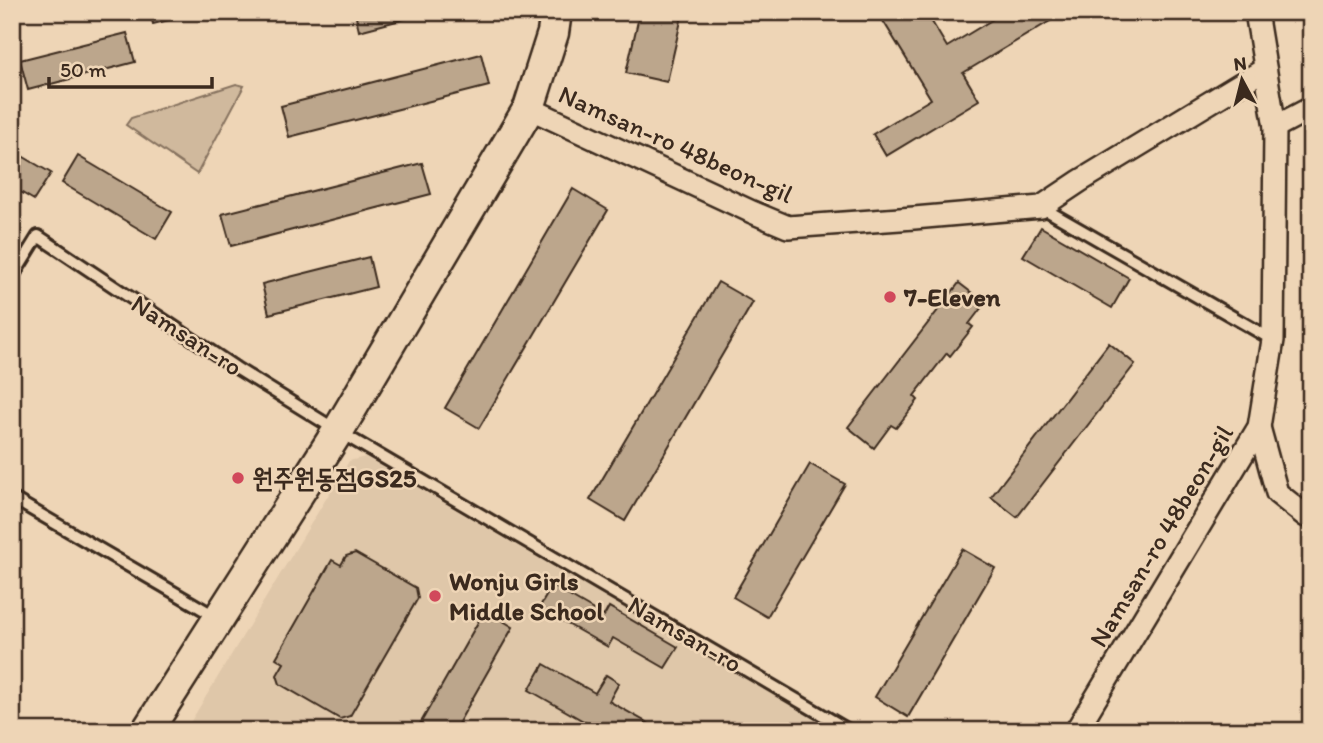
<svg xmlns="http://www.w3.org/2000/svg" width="1323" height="743" viewBox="0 0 1323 743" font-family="Itim,'Poor Story',sans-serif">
<rect width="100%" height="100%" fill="#eed5b6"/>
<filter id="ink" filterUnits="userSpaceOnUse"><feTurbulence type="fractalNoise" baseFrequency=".0143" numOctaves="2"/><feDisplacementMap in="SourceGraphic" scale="14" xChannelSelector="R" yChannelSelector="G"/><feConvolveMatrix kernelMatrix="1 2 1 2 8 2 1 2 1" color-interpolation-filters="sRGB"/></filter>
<g filter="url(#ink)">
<polygon fill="#dfc7a9" points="365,457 835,731 185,731 349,461"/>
<polygon fill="#d0b99d" stroke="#86725e" stroke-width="2" points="236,84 244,86 197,174 126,125 131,118"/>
<g fill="#bca68c" stroke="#3b2a1e" stroke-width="2">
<polygon points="150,12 200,12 153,24"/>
<polygon points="355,12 431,12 359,31"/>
<polygon points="640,12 683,12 667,82 626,73"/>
<polygon points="894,12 926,12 947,47 1005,12 1065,12 963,73 979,100 886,156 873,134 931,99 882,19"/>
<polygon points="127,33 135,62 28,90 20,60"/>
<polygon points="481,54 489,86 289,137 281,106"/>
<polygon points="12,150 51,173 34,200 12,187"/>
<polygon points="78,156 172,212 156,239 62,183"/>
<polygon points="422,163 431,194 231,246 222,214"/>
<polygon points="573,189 608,210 479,428 445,408"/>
<polygon points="1041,227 1129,278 1112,308 1023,256"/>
<polygon points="369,257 376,287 269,314 262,284"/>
<polygon points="718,282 753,302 625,521 590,500"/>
<polygon points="959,283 985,303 969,324 973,327 950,356 947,353 914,396 918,400 896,428 891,425 874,448 848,427"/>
<polygon points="1109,343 1135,364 1017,517 991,497"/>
<polygon points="810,464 845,484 767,617 733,597"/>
<polygon points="962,549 995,568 908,717 875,697"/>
<polygon points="355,553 416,588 418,598 350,716 340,719 280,684 277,675 284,663 276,658 332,560 341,565 346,556"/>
<polygon points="552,586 604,616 609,607 678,647 665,668 613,638 608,647 539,608"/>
<polygon points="485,610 513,627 454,731 416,731"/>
<polygon points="544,664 595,693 606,675 619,683 609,701 662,731 601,731 529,690"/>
</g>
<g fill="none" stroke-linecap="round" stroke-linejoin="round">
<defs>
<g id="lane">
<polyline points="1041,207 1273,340"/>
<polyline points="12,278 38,236 236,368 338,431 850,731"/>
<polyline points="12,498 218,618"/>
</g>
<g id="street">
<polyline points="529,108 752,212 788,227 914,218 1041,207 1080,181 1265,69"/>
<polyline points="1275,127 1311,108"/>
<polyline points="1259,427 1277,493 1306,516 1311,517"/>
<polyline points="1076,731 1259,427 1273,340 1275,127 1256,12"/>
</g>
<polyline id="secondary" points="147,731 338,431 529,108 553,33 556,12"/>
</defs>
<use href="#lane" stroke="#3b2a1e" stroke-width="16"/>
<use href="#street" stroke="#3b2a1e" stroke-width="26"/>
<use href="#secondary" stroke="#3b2a1e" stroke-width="35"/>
<use href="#lane" stroke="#eed5b6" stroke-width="10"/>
<use href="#street" stroke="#eed5b6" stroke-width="21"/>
<use href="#secondary" stroke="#eed5b6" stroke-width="30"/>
</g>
</g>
<g fill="#d1495b" stroke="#eed5b6" stroke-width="2.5">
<circle cx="890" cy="297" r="7"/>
<circle cx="238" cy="478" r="7"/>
<circle cx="435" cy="596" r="7"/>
</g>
<g text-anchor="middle" stroke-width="5" stroke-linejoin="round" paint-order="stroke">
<g font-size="26" fill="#3b2a1e" stroke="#eed5b6">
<text transform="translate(676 144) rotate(24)" y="9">Namsan-ro 48beon-gil</text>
<text transform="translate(187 335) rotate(33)" y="9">Namsan-ro</text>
<text transform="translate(1161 536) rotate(-59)" y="9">Namsan-ro 48beon-gil</text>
<text transform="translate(685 634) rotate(30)" y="9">Namsan-ro</text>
</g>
<g font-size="26" font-weight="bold" fill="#3b2a1e" stroke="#eed5b6" text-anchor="start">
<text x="904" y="306">7-Eleven</text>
<text x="252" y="487">원주원동점GS25</text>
<text x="449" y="590">Wonju Girls<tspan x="449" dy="30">Middle School</tspan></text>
</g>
</g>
<rect width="1323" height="743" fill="none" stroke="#eed5b6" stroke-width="42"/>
<rect x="21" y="21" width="1281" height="701" fill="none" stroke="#3b2a1e" stroke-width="2.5" filter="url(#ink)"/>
<g transform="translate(1242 80) rotate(353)" stroke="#eed5b6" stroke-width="5" paint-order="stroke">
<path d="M0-5L12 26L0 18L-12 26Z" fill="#3b2a1e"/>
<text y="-10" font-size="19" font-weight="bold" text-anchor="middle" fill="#3b2a1e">N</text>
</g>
<path d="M49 77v10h163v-10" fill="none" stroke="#3b2a1e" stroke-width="3.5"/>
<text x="60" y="77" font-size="21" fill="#3b2a1e" stroke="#eed5b6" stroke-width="5" paint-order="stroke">50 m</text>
</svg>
